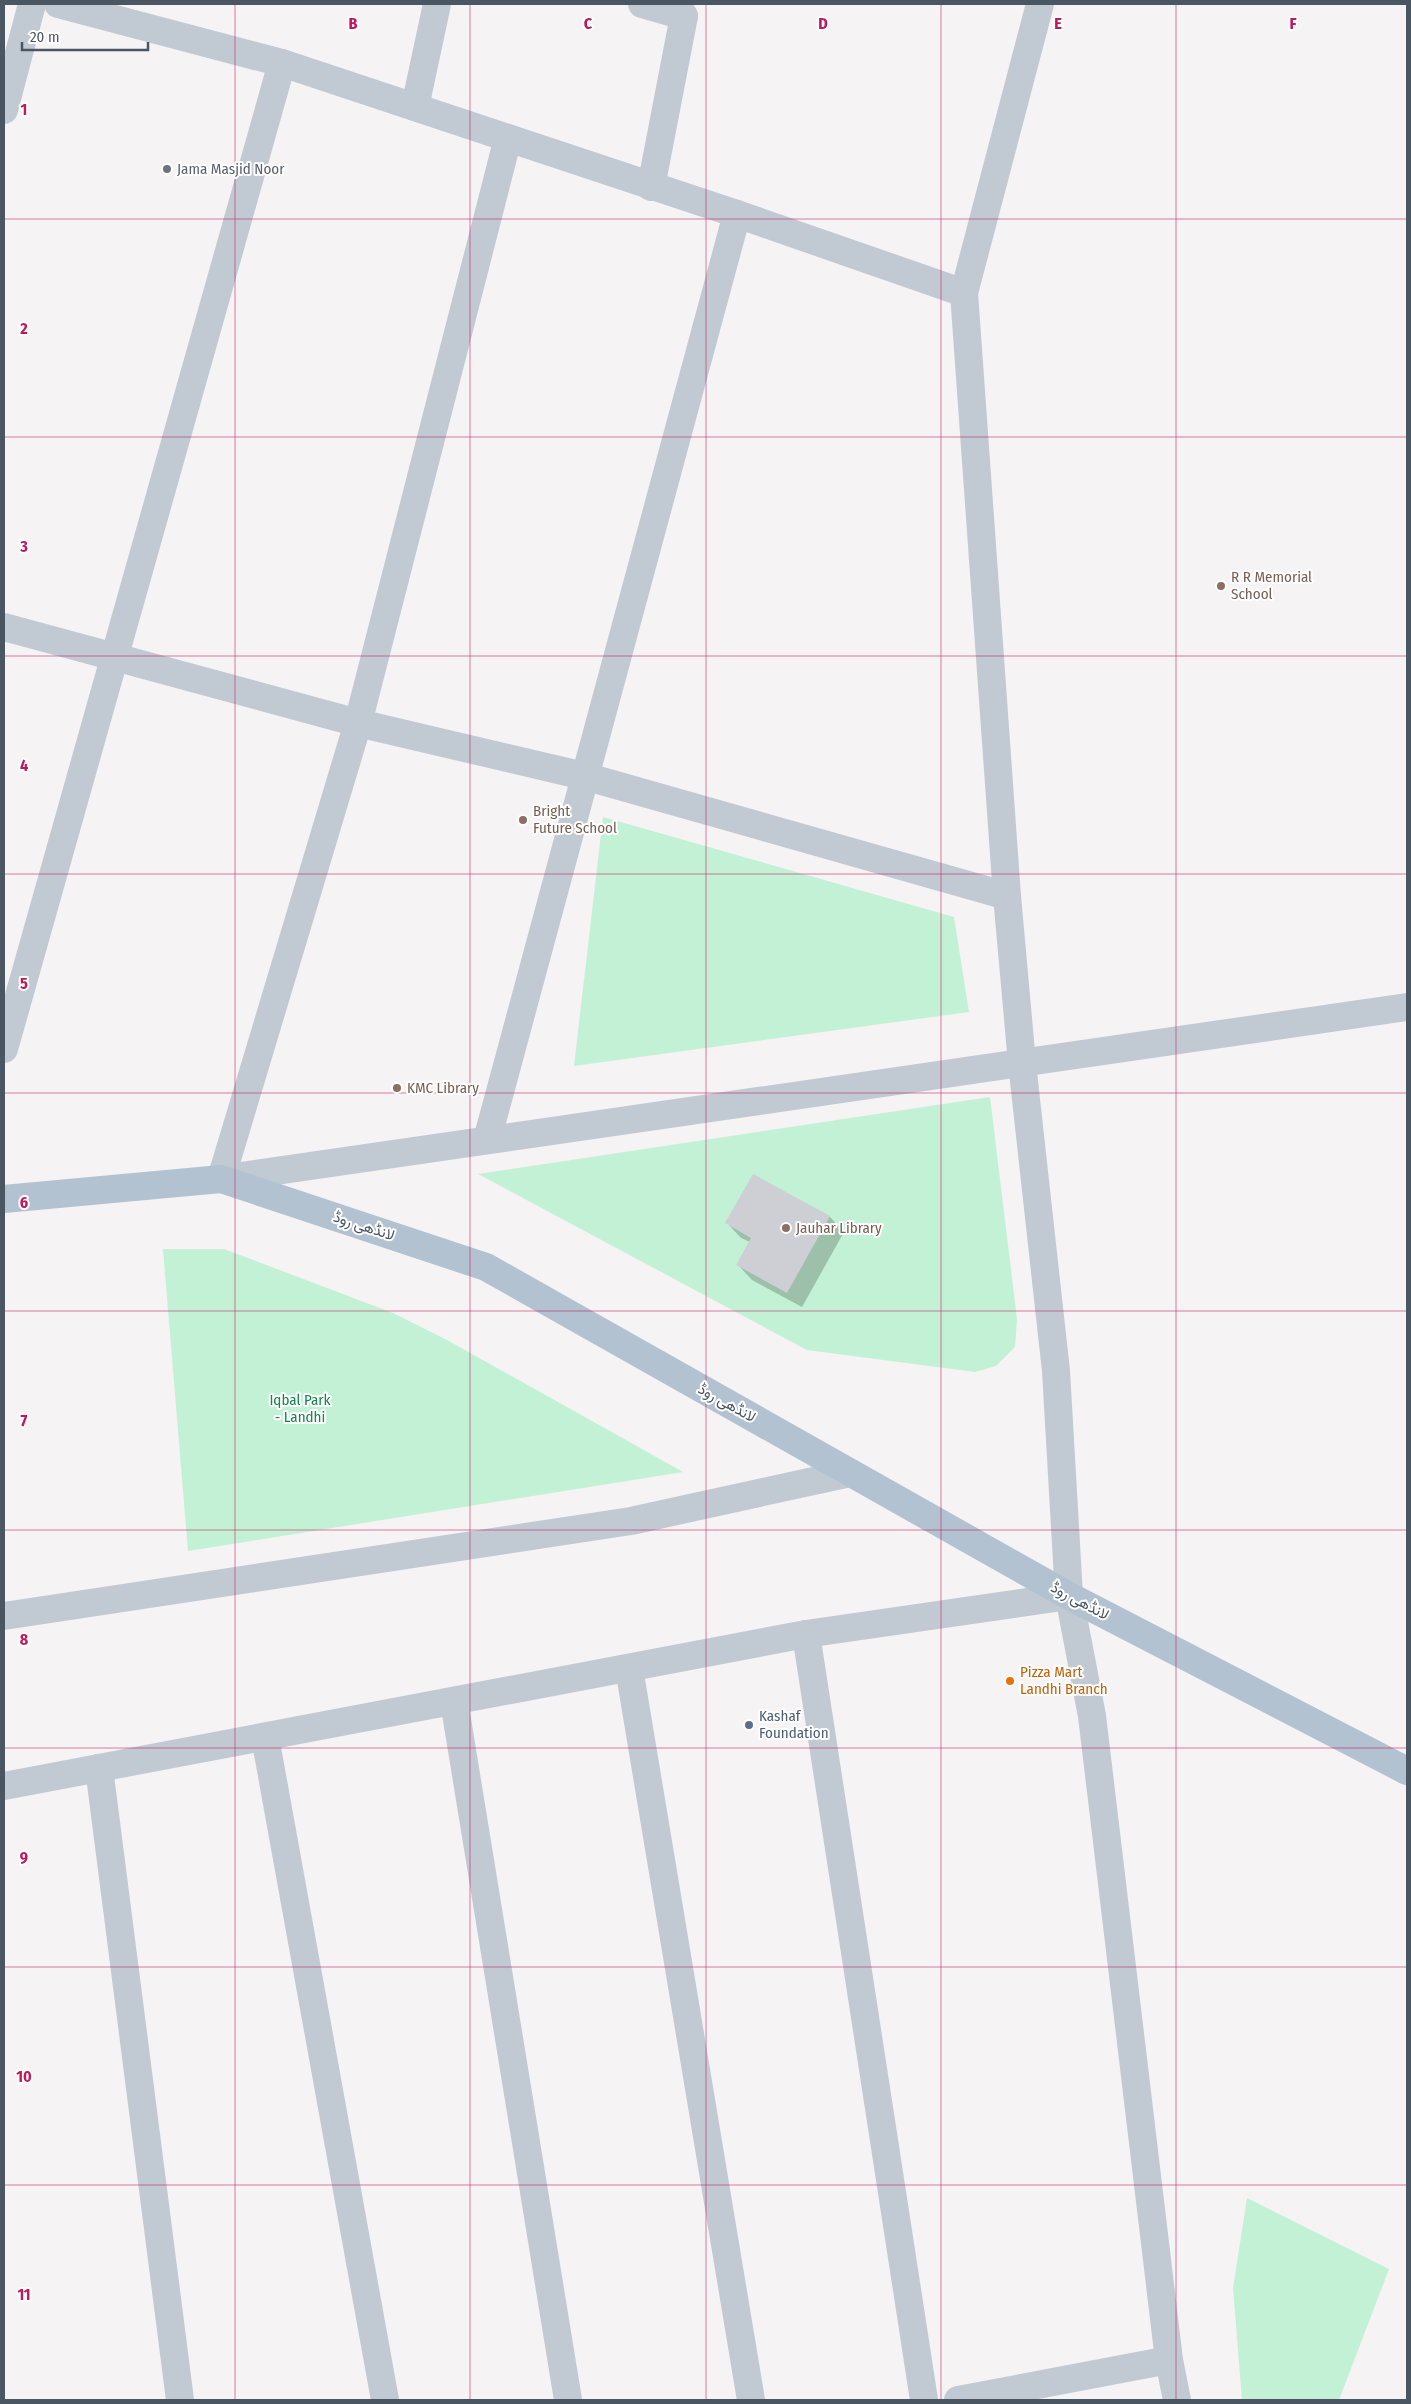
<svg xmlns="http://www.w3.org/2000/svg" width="1411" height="2404" viewBox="0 0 1411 2404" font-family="'Fira Sans Condensed',Vazirmatn,sans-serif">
<rect width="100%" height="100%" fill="#f5f3f3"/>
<g fill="#c3f1d5">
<polygon points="603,817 954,917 969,1012 574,1066"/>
<polygon points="990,1097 1017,1319 1015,1347 996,1366 975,1372 807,1350 478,1174"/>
<polygon points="163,1249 224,1249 393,1313 447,1340 683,1472 188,1551"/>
<polygon points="1247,2198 1389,2269 1339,2400 1242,2400 1233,2288"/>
</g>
<polygon fill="#0003" points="754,1175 830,1217 844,1232 802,1307 752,1280 738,1265 750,1242 741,1238 727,1223"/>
<polygon fill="#cdcfd5" points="753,1174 830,1216 787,1293 736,1265 751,1238 725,1223"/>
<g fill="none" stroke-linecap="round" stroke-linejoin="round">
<g stroke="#c1cad2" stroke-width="28">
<polyline points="58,4 282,63 737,214 964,293"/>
<polyline points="642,4 684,16"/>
<polyline points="1040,4 964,293 1007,896 1022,1063 1056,1371 1069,1596 1092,1716 1169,2360 1177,2400"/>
<polyline points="415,107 437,4"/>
<polyline points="4,110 32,4"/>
<polyline points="508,138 358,723 221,1179 1407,1007"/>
<polyline points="651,187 684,16 676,4"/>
<polyline points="4,627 358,723 584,776 1007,896"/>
<polyline points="4,1049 282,63"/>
<polyline points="487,1140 737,214"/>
<polyline points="4,1616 631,1521 850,1473"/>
<polyline points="806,1634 924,2400"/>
<polyline points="629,1668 751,2400"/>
<polyline points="454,1701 568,2400"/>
<polyline points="265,1737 385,2400"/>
<polyline points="99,1768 180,2400"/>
<polyline points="4,1786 806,1634 1069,1596"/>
<polyline points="958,2400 1169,2360"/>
</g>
<polyline stroke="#b3c2d1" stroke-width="28" points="4,1199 221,1179 486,1267 1069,1596 1407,1771"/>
</g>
<path fill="none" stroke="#c2185b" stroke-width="1" stroke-opacity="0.55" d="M235,4V2400M470,4V2400M706,4V2400M941,4V2400M1176,4V2400M4,219H1407M4,437H1407M4,656H1407M4,874H1407M4,1093H1407M4,1311H1407M4,1530H1407M4,1748H1407M4,1967H1407M4,2185H1407"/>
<circle fill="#6b7280" stroke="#fff" stroke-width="2" cx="167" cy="169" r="5"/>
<g fill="#8d6e63" stroke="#fff" stroke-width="2">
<circle cx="1221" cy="586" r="5"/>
<circle cx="523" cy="820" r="5"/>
<circle cx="397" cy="1088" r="5"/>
<circle cx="786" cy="1228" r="5"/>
</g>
<circle fill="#e8710a" stroke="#fff" stroke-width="2" cx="1010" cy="1681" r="5"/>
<circle fill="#5c6f8a" stroke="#fff" stroke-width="2" cx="749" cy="1725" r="5"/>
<g text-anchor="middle" stroke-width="4" stroke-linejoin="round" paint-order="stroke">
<g font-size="15" fill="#5b616d" stroke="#fff" text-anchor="start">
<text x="177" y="174">Jama Masjid Noor</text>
</g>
<g font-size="15" fill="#785e54" stroke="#fff" text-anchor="start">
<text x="1231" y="582">R R Memorial<tspan x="1231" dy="17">School</tspan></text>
<text x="533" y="816">Bright<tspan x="533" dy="17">Future School</tspan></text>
<text x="407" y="1093">KMC Library</text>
<text x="796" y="1233">Jauhar Library</text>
</g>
<g font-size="15" fill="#4a5661" stroke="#fff">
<text transform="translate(364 1226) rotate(18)" y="5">لانڈھی روڈ</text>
<text transform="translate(727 1403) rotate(29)" y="5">لانڈھی روڈ</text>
<text transform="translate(1080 1601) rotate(28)" y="5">لانڈھی روڈ</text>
</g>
<g font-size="15" fill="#17864f" stroke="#fff">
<text x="300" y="1405">Iqbal Park<tspan x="300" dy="17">- Landhi</tspan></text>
</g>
<g font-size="15" fill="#c56008" stroke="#fff" text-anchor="start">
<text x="1020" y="1677">Pizza Mart<tspan x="1020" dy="17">Landhi Branch</tspan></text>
</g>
<g font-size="15" fill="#4e5e75" stroke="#fff" text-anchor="start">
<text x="759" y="1721">Kashaf<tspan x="759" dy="17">Foundation</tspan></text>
</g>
</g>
<g font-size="16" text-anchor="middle" font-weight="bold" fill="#c2185b" stroke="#fff" stroke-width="4" stroke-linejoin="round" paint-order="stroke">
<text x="353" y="29">B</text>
<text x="588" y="29">C</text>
<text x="823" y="29">D</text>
<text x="1058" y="29">E</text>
<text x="1293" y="29">F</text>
<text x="24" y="115">1</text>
<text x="24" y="334">2</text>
<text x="24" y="552">3</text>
<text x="24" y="771">4</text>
<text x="24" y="989">5</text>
<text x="24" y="1208">6</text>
<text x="24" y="1426">7</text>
<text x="24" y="1645">8</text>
<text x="24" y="1863">9</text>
<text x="24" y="2082">10</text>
<text x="24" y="2300">11</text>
</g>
<rect width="1411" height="2404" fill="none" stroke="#4a5661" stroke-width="10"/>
<path d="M22 42v8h126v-8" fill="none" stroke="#4a5661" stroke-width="2.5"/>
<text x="30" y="42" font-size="15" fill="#4a5661" stroke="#ffffff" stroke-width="4" paint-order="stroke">20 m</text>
</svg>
